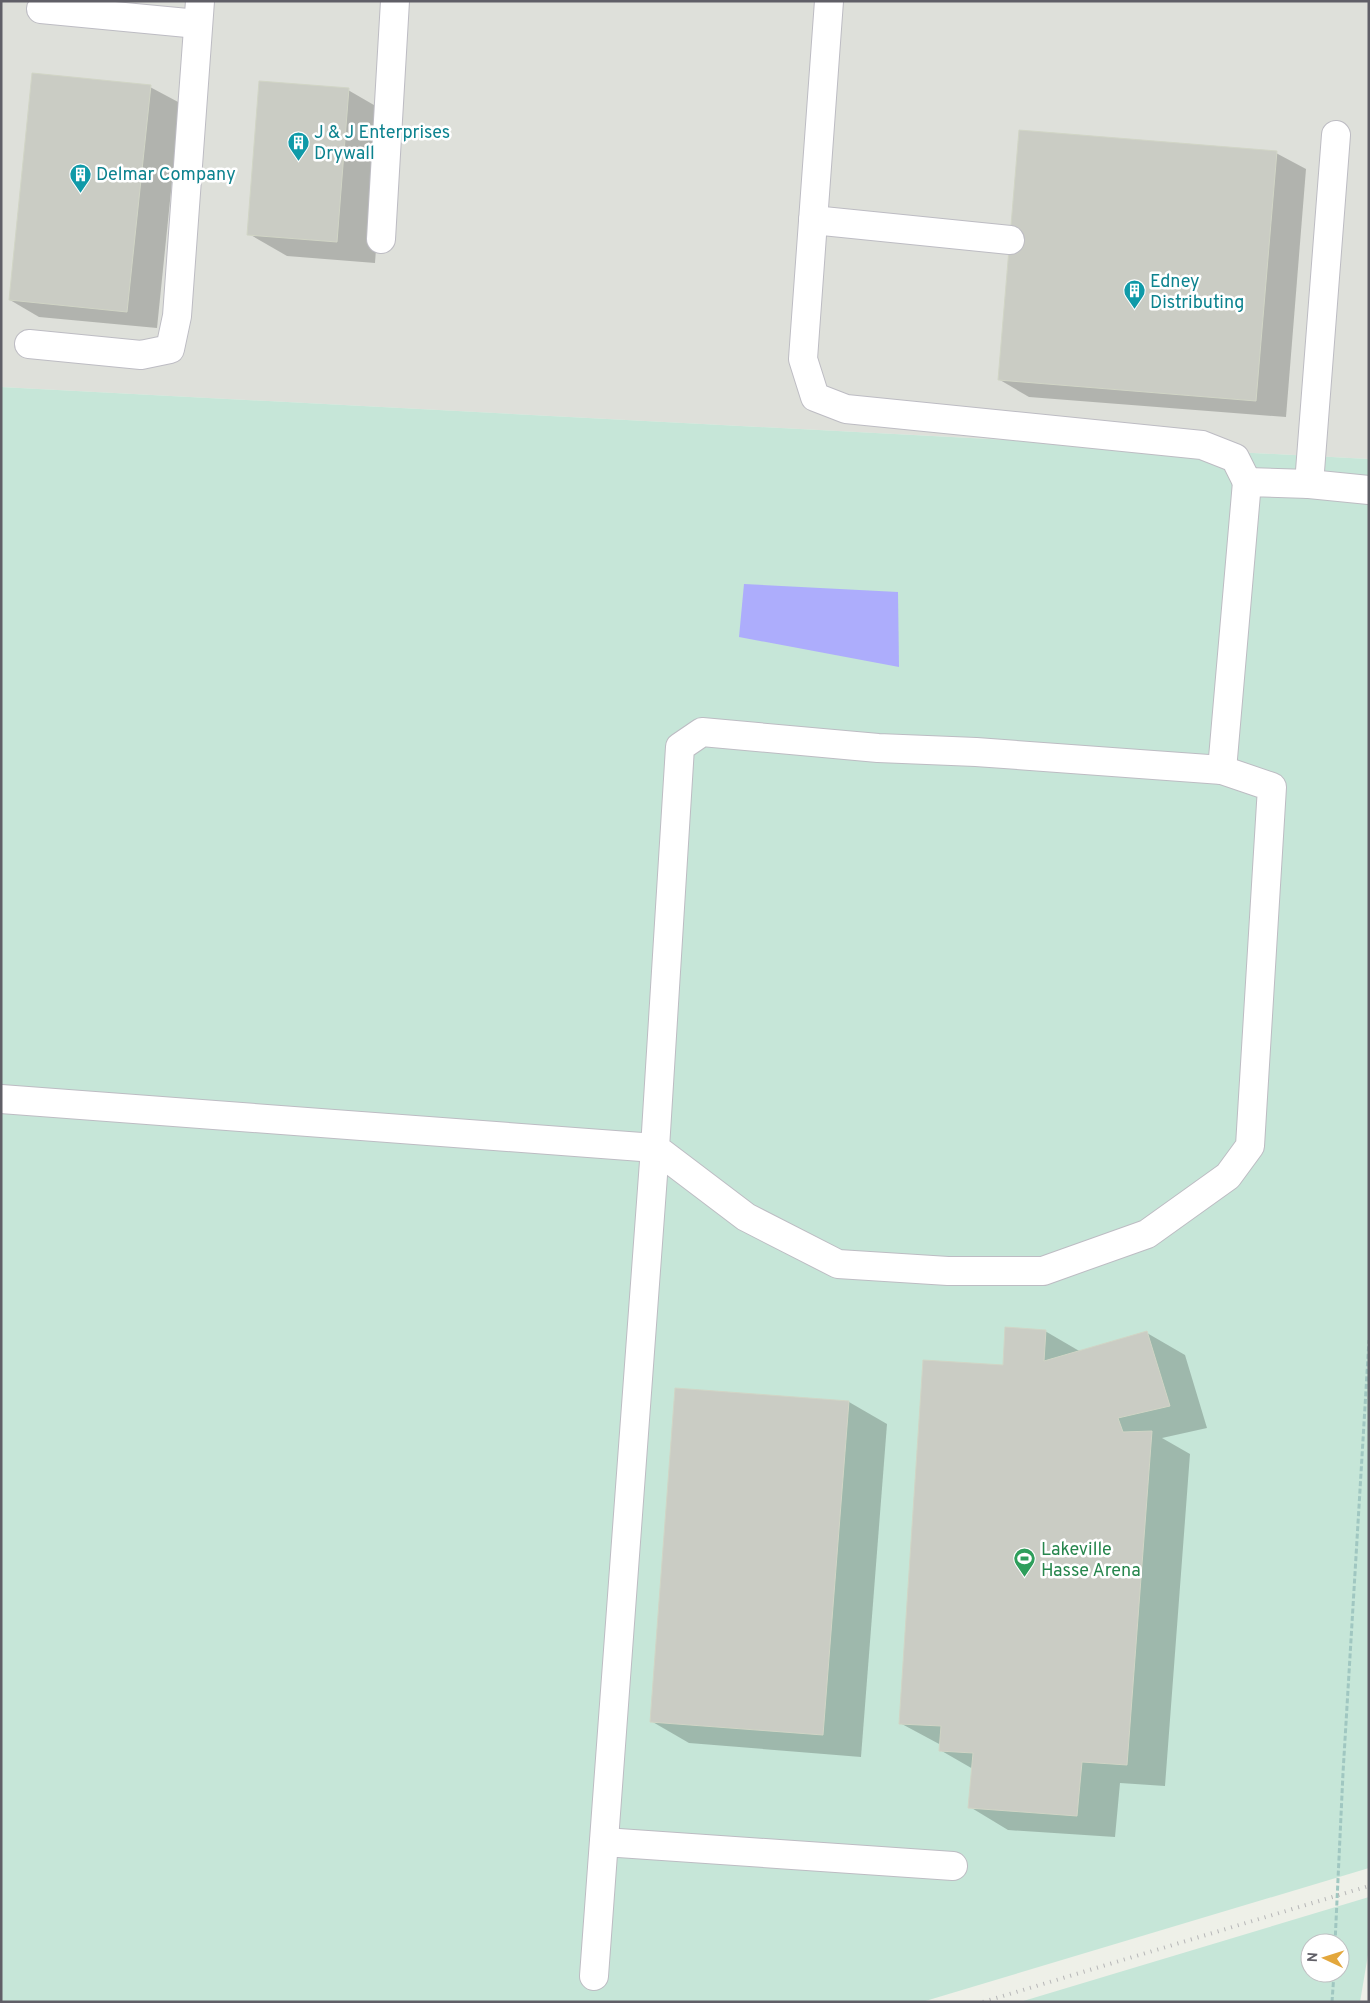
<svg xmlns="http://www.w3.org/2000/svg" width="1370" height="2003" viewBox="0 0 1370 2003" font-family="Overpass,sans-serif">
<rect width="100%" height="100%" fill="#eef0e8"/>
<polygon fill="#dee0da" points="1,1 1369,1 1369,459 1,387"/>
<g fill="#c6e6d8" fill-rule="evenodd">
<polygon points="1,387 1369,459 1369,1868 922,2002 1,2002"/>
<path d="M1369,1897V1949L1360,2002H1020ZM1310,1943H1340V1973H1310Z"/>
</g>
<polygon fill="#adadfc" points="744,584 898,592 899,667 739,637"/>
<g fill="#0003">
<polygon points="150,87 180,103 157,328 39,317 10,300"/>
<polygon points="348,90 386,112 375,263 287,256 249,234"/>
<polygon points="1276,153 1306,169 1286,417 1029,397 1000,380"/>
<polygon points="1045,1331 1081,1352 1147,1333 1185,1355 1207,1428 1162,1438 1190,1454 1165,1786 1120,1783 1115,1837 1008,1830 970,1807 973,1769 940,1750 941,1745 900,1723 1004,1366"/>
<polygon points="849,1402 887,1424 861,1757 689,1743 651,1721"/>
</g>
<g fill="#caccc4" stroke="#d1d5c6">
<polygon points="32,73 151,85 127,312 9,300"/>
<polygon points="259,81 349,88 337,242 247,235"/>
<polygon points="1019,130 1277,151 1256,401 998,380"/>
<polygon points="1005,1327 1046,1330 1044,1361 1147,1331 1170,1406 1118,1418 1123,1432 1152,1431 1127,1765 1082,1762 1077,1816 968,1808 973,1753 939,1751 941,1726 899,1724 923,1360 1003,1365"/>
<polygon points="675,1388 849,1401 823,1735 650,1722"/>
</g>
<g fill="none" stroke-linecap="round" stroke-linejoin="round">
<defs>
<g id="minor">
<polyline points="829,1 803,359 815,397 846,409 1202,445 1235,458 1247,482"/>
<polyline points="41,9 198,24"/>
<polyline points="813,220 1010,240"/>
<polyline points="381,239 395,1"/>
<polyline points="29,344 141,355 170,349 177,316 200,1"/>
<polyline points="1309,484 1336,135"/>
<polygon points="702,732 878,748 976,752 1222,770 1272,787 1250,1146 1228,1176 1147,1234 1043,1271 948,1271 838,1264 746,1217 655,1148 680,747"/>
<polyline points="1222,770 1247,482 1309,484 1369,490"/>
<polyline points="1,1099 655,1148 594,1976"/>
<polyline points="604,1842 953,1866"/>
</g>
</defs>
<use href="#minor" stroke="#bdbcc3" stroke-width="30"/>
<g stroke="#a0c7c1" stroke-width="3" stroke-dasharray="5 2.5" stroke-linecap="butt">
<polyline points="1335,1943 1343,1773 1369,1340"/>
<polyline points="1332,2002 1334,1973"/>
</g>
<use href="#minor" stroke="#fff" stroke-width="28"/>
<polyline stroke="#b6b6b7" stroke-width="4" stroke-dasharray="1 6" stroke-linecap="butt" points="983,2002 1369,1886"/>
</g>
<defs>
<symbol id="building-pin" viewBox="-11 -11 22 30"><path d="M0 17L-7.5 6A9.5 9.5 0 1 1 7.5 6Z" fill="#0f9aa8" stroke="#fff"/><path d="M-4-6H4V6H1V3H-1V6H-4ZM-2.5-4.3h1.7v1.8h-1.7ZM.8-4.3h1.7v1.8H.8ZM-2.5-1h1.7V.8h-1.7ZM.8-1h1.7V.8H.8Z" fill="#fff"/></symbol>
<symbol id="stadium-pin" viewBox="-11 -11 22 30"><path d="M0 17L-7.5 6A9.5 9.5 0 1 1 7.5 6Z" fill="#2e9e5b" stroke="#fff"/><path d="M0-5a6.5 5 0 1 0 0 10a6.5 5 0 1 0 0-10ZM-3.5-1.8h7v3.6h-7Z" fill="#fff"/></symbol>
</defs>
<g fill-rule="evenodd">
<use href="#building-pin" x="286" y="130" width="25" height="34"/>
<use href="#building-pin" x="68" y="162" width="25" height="34"/>
<use href="#building-pin" x="1122" y="278" width="25" height="34"/>
<use href="#stadium-pin" x="1012" y="1546" width="25" height="34"/>
</g>
<g text-anchor="middle" stroke-width="5" stroke-linejoin="round" paint-order="stroke">
<g font-size="18" fill="#0d838f" stroke="#fff" text-anchor="start">
<text x="314" y="138">J &amp; J Enterprises<tspan x="314" dy="21">Drywall</tspan></text>
<text x="96" y="180">Delmar Company</text>
<text x="1150" y="287">Edney<tspan x="1150" dy="21">Distributing</tspan></text>
</g>
<g font-size="18" fill="#27864d" stroke="#fff" text-anchor="start">
<text x="1041" y="1555">Lakeville<tspan x="1041" dy="21">Hasse Arena</tspan></text>
</g>
</g>
<rect width="1370" height="2003" fill="none" stroke="#605f67" stroke-width="5"/>
<g transform="translate(1325 1958) rotate(274)"><circle r="24" fill="#ffffff" stroke="#bfbfc2"/>
<path d="M0-4L9 19L0 12L-9 19Z" fill="#e3a73c"/>
<text y="-8" font-size="14" font-weight="bold" text-anchor="middle" fill="#605f67">N</text>
</g>
</svg>
